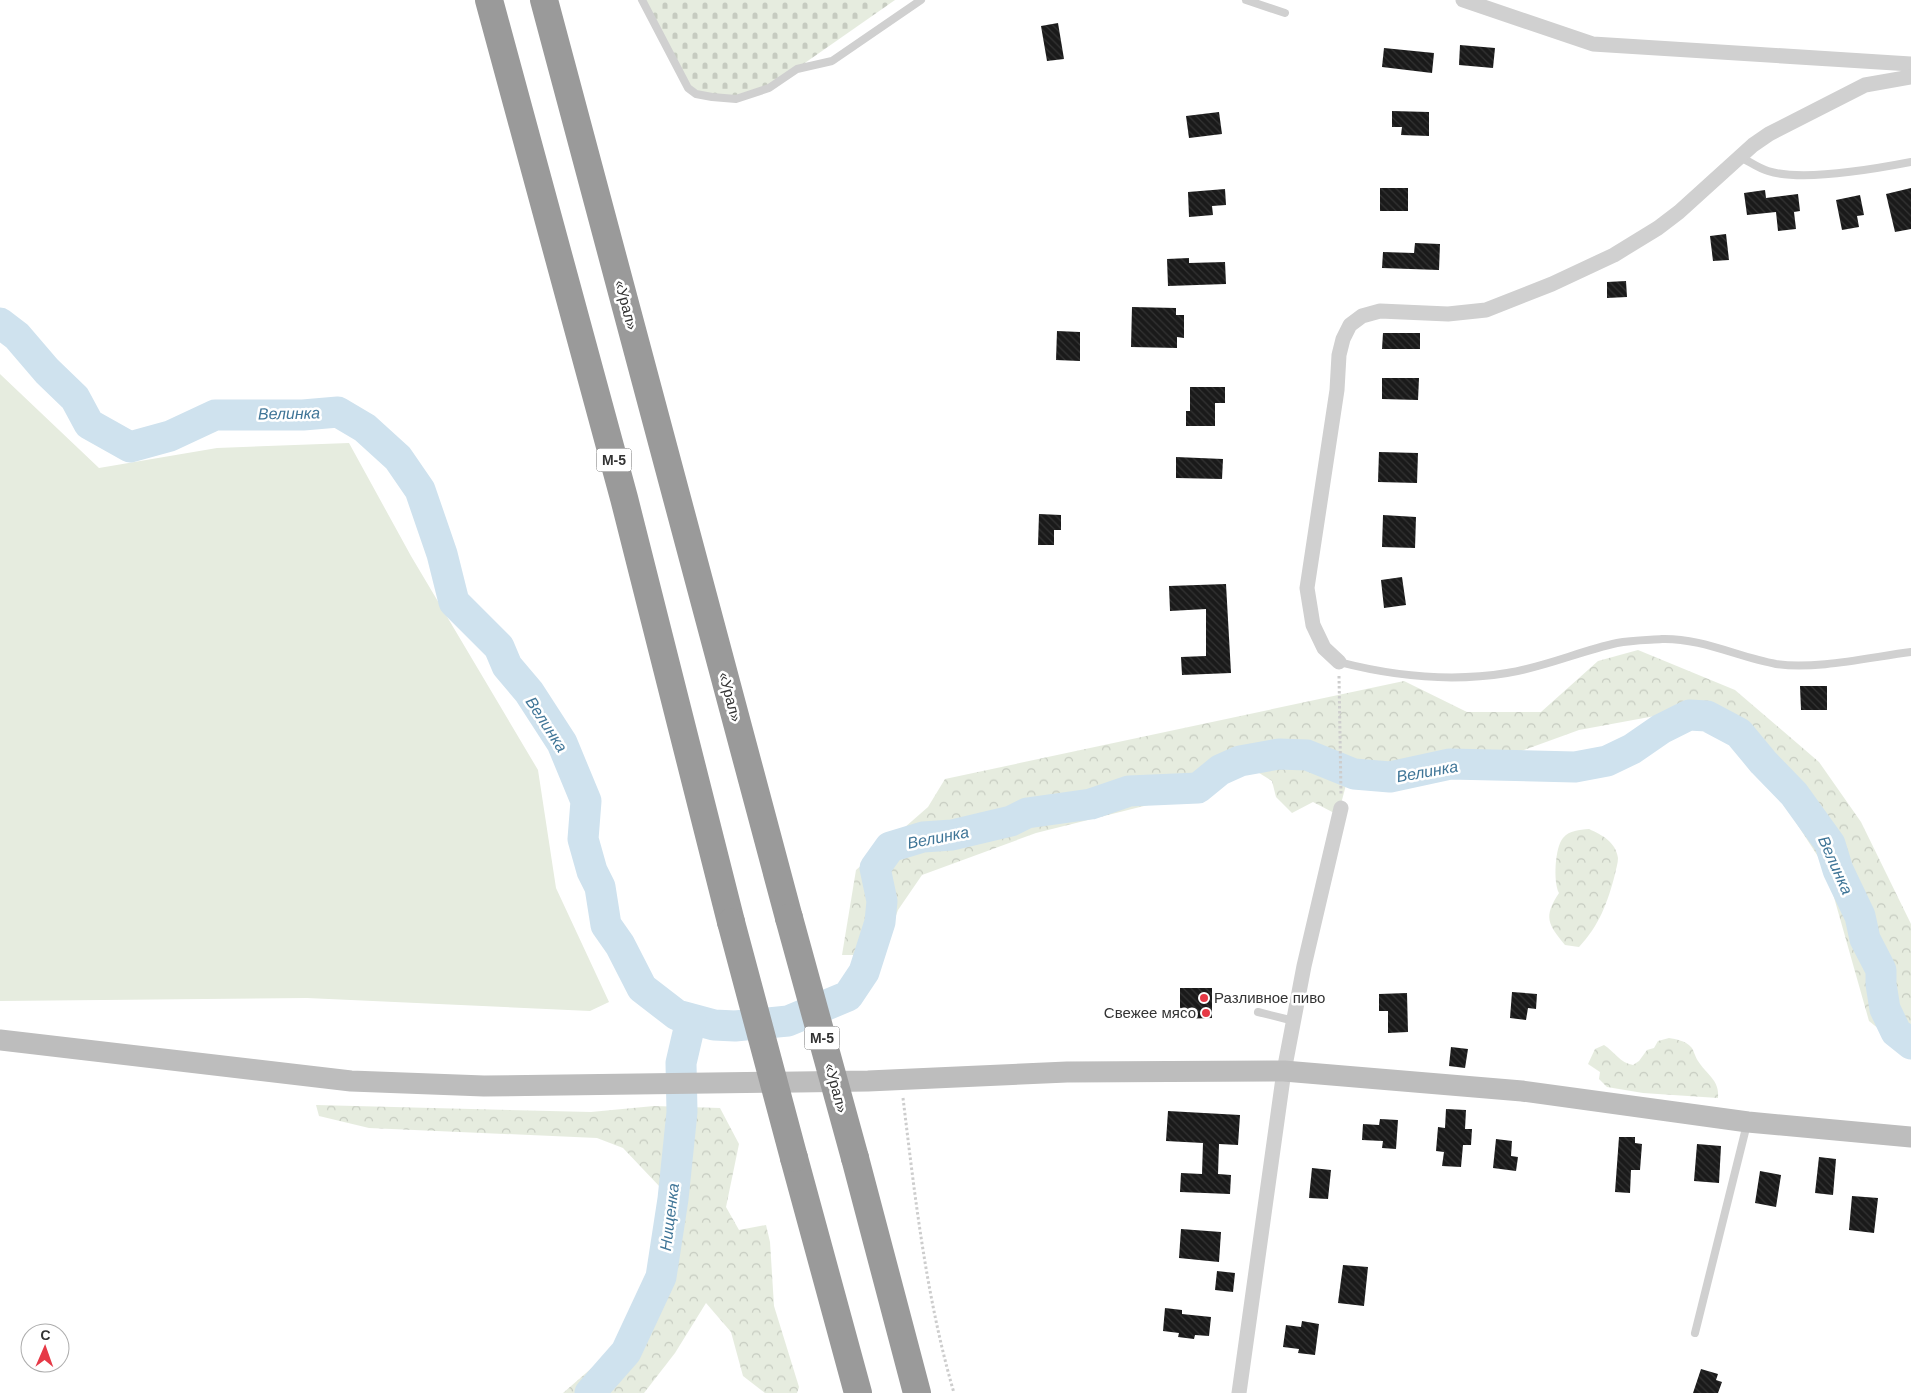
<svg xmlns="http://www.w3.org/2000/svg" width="1911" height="1393" viewBox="0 0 1911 1393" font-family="Arial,sans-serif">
<defs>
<pattern id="forest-crowns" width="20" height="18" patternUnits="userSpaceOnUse" patternTransform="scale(1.25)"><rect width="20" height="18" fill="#e6ecdf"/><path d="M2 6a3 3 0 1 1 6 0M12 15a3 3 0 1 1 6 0" fill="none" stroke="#c6cbc0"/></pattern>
<pattern id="cemetery-stones" width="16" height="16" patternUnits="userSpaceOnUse" patternTransform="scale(1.25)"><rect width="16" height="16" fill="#e6ecdf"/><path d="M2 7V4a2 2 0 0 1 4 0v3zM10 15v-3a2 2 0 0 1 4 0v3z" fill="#c6cbc0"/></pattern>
<pattern id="building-back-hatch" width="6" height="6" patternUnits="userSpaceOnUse" patternTransform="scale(1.25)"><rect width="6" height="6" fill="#1a1a1a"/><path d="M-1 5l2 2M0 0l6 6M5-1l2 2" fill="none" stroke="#333"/></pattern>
</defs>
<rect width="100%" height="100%" fill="#fff"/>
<polygon fill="#e6ecdf" points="0,374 99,468 217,448 349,443 411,556 538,770 556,888 609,1002 590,1011 307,998 0,1001"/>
<g fill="url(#forest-crowns)">
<polygon points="1638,650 1735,690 1819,762 1861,822 1911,924 1911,1055 1869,1021 1826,869 1766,776 1709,706 1579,730 1458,774 1346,785 1338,815 1313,802 1292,813 1276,797 1272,781 1256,771 1164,801 1036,833 922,875 898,910 881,955 842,955 856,870 928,807 945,779 1404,681 1467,712 1541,712 1598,661"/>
<path d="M1589,829C1602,835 1616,842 1618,858C1618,863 1616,869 1615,874C1608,902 1599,926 1579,947L1565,945C1548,924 1543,917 1559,893C1553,882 1555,847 1563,838C1570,830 1579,830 1589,829Z"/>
<path d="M1669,1038C1676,1039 1686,1041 1691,1047C1694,1050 1695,1057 1698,1061C1706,1074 1720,1080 1718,1098L1643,1093L1607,1087L1599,1079L1600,1072L1588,1064L1595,1049L1604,1045C1614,1051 1620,1063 1633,1065L1639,1061L1647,1050L1654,1048L1658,1041Z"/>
<polygon points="316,1105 591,1112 654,1106 720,1108 739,1144 726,1207 739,1230 766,1225 770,1242 774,1306 799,1387 797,1393 765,1393 743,1376 731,1332 706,1303 675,1353 644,1393 563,1393 609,1353 620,1334 650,1265 653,1232 659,1210 660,1187 623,1148 597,1138 369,1128 319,1116"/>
</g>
<polygon fill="url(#cemetery-stones)" points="642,0 895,0 769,88 736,99 712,97 688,88"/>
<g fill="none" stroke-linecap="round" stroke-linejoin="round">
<g stroke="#cfe2ee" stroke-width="31">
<polyline points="0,323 17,336 47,371 75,398 89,424 130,447 170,436 215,415 303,415 338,412 365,428 398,458 420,490 442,554 454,602 499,647 507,666 529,692 562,743 586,801 583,839 592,871 600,887 606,925 620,945 642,988 677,1015 714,1025 735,1026 788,1021 848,996 864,972 880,922 882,901 875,868 890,847 923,837 952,835 1011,821 1027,813 1091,804 1129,791 1198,788 1220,770 1240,761 1279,754 1307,755 1354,774 1390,777 1450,764 1575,767 1607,761 1632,749 1661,729 1689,715 1707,716 1739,733 1763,762 1794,794 1830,844 1838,870 1860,916 1865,939 1881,970 1881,984 1885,1009 1896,1032 1911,1044"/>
<polyline points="590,1393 626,1352 661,1277 673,1199 682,1112 681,1063 691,1020"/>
</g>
</g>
<g fill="url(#building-back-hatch)">
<polygon points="1058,23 1064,59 1047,61 1041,26"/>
<polygon points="1460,45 1495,48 1493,68 1459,65"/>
<polygon points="1384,48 1434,53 1432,73 1382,67"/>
<polygon points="1392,111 1429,112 1429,136 1401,135 1402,127 1392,127"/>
<polygon points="1219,112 1222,134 1189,138 1186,116"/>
<rect x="1380" y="188" width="28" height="23"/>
<polygon points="1911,188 1911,229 1895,232 1886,194"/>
<polygon points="1225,189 1226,205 1212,206 1213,215 1189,217 1188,192"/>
<polygon points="1765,190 1766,198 1798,194 1800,211 1794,212 1796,229 1778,231 1776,212 1747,215 1744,193"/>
<polygon points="1860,195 1864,215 1857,216 1859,227 1842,230 1836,200"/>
<polygon points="1726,234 1729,260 1713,261 1710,236"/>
<polygon points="1415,243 1440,244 1439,270 1382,268 1383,252 1414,253"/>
<polygon points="1189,258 1189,263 1225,262 1226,284 1168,286 1167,259"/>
<polygon points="1626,281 1627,297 1607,298 1607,282"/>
<polygon points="1132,307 1176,308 1176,315 1184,315 1184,338 1177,337 1177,348 1131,347"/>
<polygon points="1057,331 1080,332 1080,361 1056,360"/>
<polygon points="1383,333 1420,333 1420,349 1382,349"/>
<polygon points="1382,378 1419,378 1418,400 1382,399"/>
<polygon points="1190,387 1225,387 1225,403 1215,403 1215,426 1186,426 1186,411 1190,411"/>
<polygon points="1379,452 1418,453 1417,483 1378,482"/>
<polygon points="1176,457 1223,459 1222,479 1176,478"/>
<polygon points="1039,514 1061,515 1061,530 1054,530 1054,545 1038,545"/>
<polygon points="1383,515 1416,517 1415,548 1382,547"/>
<polygon points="1402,577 1406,605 1384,608 1381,580"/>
<polygon points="1226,584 1231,673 1182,675 1181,657 1206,656 1206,609 1170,611 1169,586"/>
<polygon points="1800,686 1827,686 1827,710 1801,710"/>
<polygon points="1180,988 1212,988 1212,1018 1180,1019"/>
<polygon points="1512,992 1537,994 1536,1009 1528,1008 1526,1020 1510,1018"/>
<polygon points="1407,993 1408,1032 1388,1033 1388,1011 1379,1011 1379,994"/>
<polygon points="1451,1047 1468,1049 1465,1068 1449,1066"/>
<polygon points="1446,1109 1466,1110 1465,1129 1472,1129 1471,1145 1463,1145 1461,1167 1442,1166 1444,1152 1436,1151 1438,1127 1445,1128"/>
<polygon points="1168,1111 1240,1115 1238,1145 1219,1144 1218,1174 1231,1175 1230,1194 1180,1192 1181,1173 1202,1174 1203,1143 1166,1141"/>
<polygon points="1380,1119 1398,1120 1396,1149 1382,1148 1383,1141 1362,1140 1363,1124 1379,1125"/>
<polygon points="1619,1137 1635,1137 1635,1143 1642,1144 1640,1170 1631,1170 1630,1193 1615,1192"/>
<polygon points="1496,1139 1512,1141 1511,1156 1518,1157 1516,1171 1493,1168"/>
<polygon points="1697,1144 1721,1146 1719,1183 1694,1181"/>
<polygon points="1819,1157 1836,1159 1833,1195 1815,1193"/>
<polygon points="1312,1168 1331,1170 1328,1199 1309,1198"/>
<polygon points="1760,1171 1781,1175 1776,1207 1755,1203"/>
<polygon points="1852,1196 1878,1198 1874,1233 1849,1230"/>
<polygon points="1181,1229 1221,1232 1219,1262 1179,1258"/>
<polygon points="1343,1265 1368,1267 1364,1306 1338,1303"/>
<polygon points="1217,1271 1235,1273 1233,1292 1215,1290"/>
<polygon points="1165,1308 1182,1310 1182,1314 1211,1317 1209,1336 1195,1335 1194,1339 1178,1337 1179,1333 1163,1331"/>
<polygon points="1302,1321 1319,1324 1315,1355 1298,1353 1299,1349 1283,1347 1286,1325 1301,1327"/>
<polygon points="1701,1369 1718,1374 1716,1380 1722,1382 1718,1393 1693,1393"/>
</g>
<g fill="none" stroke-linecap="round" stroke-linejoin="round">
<g stroke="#cdcdcd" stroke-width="3" stroke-dasharray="2.5 2.5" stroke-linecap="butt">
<polyline points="1339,676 1341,794"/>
<path d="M903,1098C915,1197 926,1297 954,1393"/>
</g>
<g stroke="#d0d0d0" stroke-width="8">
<polyline points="642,0 688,88 696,94 712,97 736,99 769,88 797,69 832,61 921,0"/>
<polyline points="1246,0 1285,13"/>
<path d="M1740,157C1749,161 1758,168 1768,171C1803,182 1875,169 1911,162"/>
<path d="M1339,662C1393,676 1452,682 1507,673C1545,667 1580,651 1617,643C1631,640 1647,640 1662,639C1701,638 1738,657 1776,664C1815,670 1871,657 1911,652"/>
<polyline points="1258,1012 1294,1021"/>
<polyline points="1695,1333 1747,1124"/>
</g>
<g stroke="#d0d0d0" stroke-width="15">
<polyline points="1463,0 1593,44 1911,64"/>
<polyline points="1339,662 1324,648 1313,625 1307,588 1337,390 1339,355 1343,339 1350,325 1362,316 1380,311 1448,314 1486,310 1552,284 1614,255 1658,228 1679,212 1753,145 1769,134 1865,85 1911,77"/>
<polyline points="1239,1393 1284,1071 1304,966 1341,808"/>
</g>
<polyline stroke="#bdbdbd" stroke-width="21" points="0,1040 351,1081 484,1086 868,1081 1067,1072 1284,1071 1522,1091 1748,1122 1911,1137"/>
<g stroke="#9a9a9a" stroke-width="28">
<polyline points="489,0 624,498 731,922"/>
<polyline points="544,0 789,918"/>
<polyline points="794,1158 858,1393"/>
<polyline points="855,1158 917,1393"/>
</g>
<g stroke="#9a9a9a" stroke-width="28">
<polyline points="789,918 855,1158"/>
<polyline points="731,922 794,1158"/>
</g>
</g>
<g fill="#e63946" stroke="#fff" stroke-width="2">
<circle cx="1204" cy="998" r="5"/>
<circle cx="1206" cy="1013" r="5"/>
</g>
<g text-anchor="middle" stroke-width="5" stroke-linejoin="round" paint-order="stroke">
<g fill="#fff" stroke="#707070" stroke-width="1">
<rect x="596.5" y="448.5" width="35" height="23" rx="4"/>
<rect x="804.5" y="1026.5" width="35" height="23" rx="4"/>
</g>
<g font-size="14" font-weight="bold" fill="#333">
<text x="614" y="465">М-5</text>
<text x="822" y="1043">М-5</text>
</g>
<g font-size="15" fill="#333" stroke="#fff">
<text transform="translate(626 305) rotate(75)" y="5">«Урал»</text>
<text transform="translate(730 697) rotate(75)" y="5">«Урал»</text>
<text transform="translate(836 1088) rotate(75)" y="5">«Урал»</text>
</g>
<g font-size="15" fill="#333" stroke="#fff" text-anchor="start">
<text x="1214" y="1003">Разливное пиво</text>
<text x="1196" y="1018" text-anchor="end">Свежее мясо</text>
</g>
<g font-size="16" font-style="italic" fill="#3f7597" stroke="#fff">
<text transform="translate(289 413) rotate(-1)" y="6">Велинка</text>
<text transform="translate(547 724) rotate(57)" y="6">Велинка</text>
<text transform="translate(1427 771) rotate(-10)" y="6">Велинка</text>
<text transform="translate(938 837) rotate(-11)" y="6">Велинка</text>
<text transform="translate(1836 865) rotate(66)" y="6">Велинка</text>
<text transform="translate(669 1217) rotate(-83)" y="6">Нищенка</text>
</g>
</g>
<g transform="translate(45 1348) rotate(2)"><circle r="24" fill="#ffffff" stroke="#adadad"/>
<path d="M0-4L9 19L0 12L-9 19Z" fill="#e63946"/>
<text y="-8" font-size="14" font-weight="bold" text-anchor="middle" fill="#333333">С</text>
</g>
</svg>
